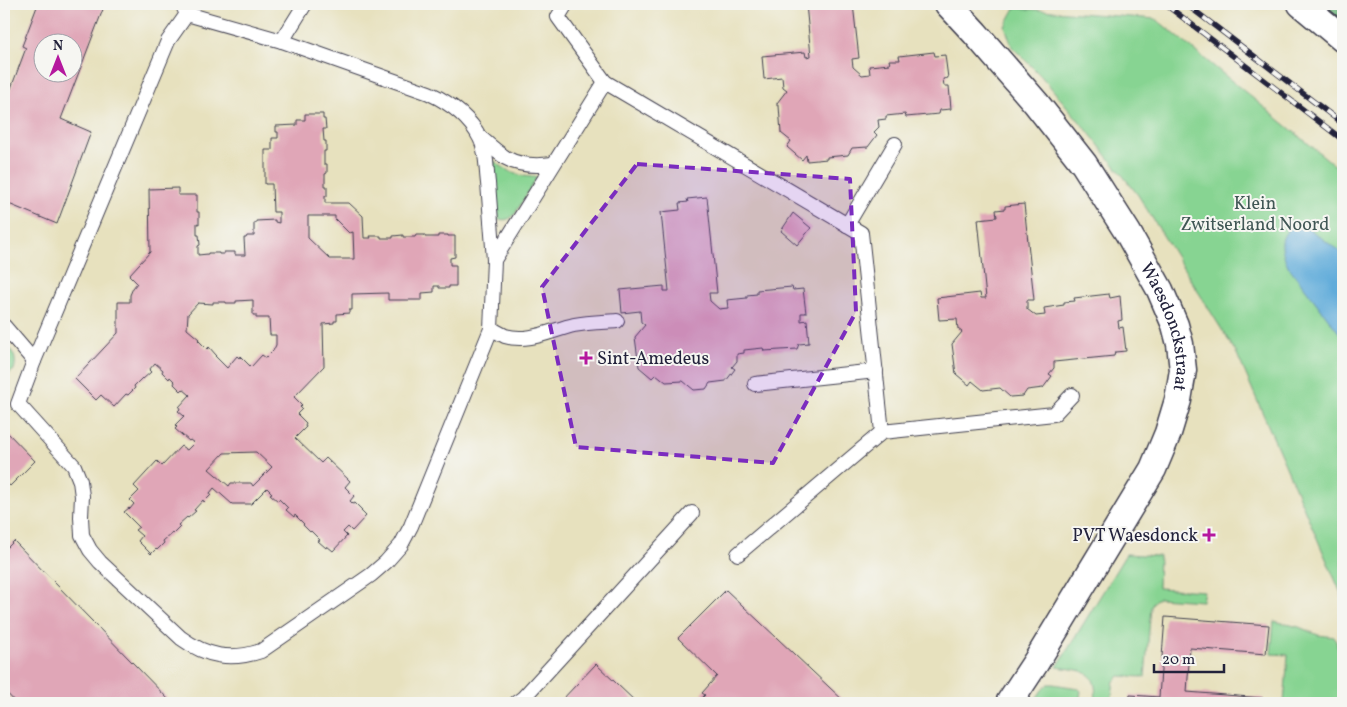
<svg xmlns="http://www.w3.org/2000/svg" width="1347" height="707" viewBox="0 0 1347 707" font-family="Vollkorn,serif">
<rect width="100%" height="100%" fill="#f6f6f2"/>
<filter id="ink" filterUnits="userSpaceOnUse"><feTurbulence type="fractalNoise" baseFrequency=".02" numOctaves="2"/><feDisplacementMap in="SourceGraphic" scale="10" xChannelSelector="R" yChannelSelector="G"/><feConvolveMatrix kernelMatrix="1 2 1 2 8 2 1 2 1" color-interpolation-filters="sRGB"/></filter>
<filter id="wash" filterUnits="userSpaceOnUse"><feTurbulence type="fractalNoise" baseFrequency=".0096" numOctaves="4" result="noise"/><feDisplacementMap in="SourceGraphic" scale="20" xChannelSelector="R" yChannelSelector="G"/><feGaussianBlur stdDeviation="1.12" result="paint"/><feColorMatrix in="noise" values="0 0 0 0 0 0 0 0 0 0 0 0 0 0 0 0 0 1.4 0 .05"/><feComposite in="paint" operator="in"/></filter>
<g filter="url(#wash)">
<rect width="100%" height="100%" fill="#e7e1be"/>
<g fill="#87d492" stroke="#547b66">
<polygon points="1015,8 1156,19 1343,172 1343,598 1237,354 1138,195 1086,129 1041,76 1012,47 1005,26"/>
<path d="M494,161C509,172 516,177 537,177L515,214C510,219 506,221 499,219L498,214Z"/>
<path d="M4,342C12,351 18,357 14,370L10,373L5,374Z"/>
<path d="M1126,554L1159,556L1158,588L1204,591L1202,601L1159,598L1155,600L1151,607L1145,677L1119,676L1114,681L1111,703H1095C1099,669 1083,671 1057,667Z"/>
<polygon points="1274,621 1299,627 1318,635 1335,637 1338,649 1343,659 1343,703 1284,703 1288,655 1271,654"/>
<polygon points="1048,684 1053,684 1078,688 1081,691 1079,703 1033,703 1042,690"/>
</g>
<polygon fill="#6db67c" stroke="#486c5c" points="1310,4 1343,4 1343,32"/>
<path fill="#61acda" stroke="#42678a" d="M1291,228H1308L1343,254V338L1288,266C1282,252 1277,238 1291,228Z"/>
<g id="blocks">
<g fill="#e0a6b7" fill-rule="evenodd">
<path d="M38,4H105L61,119L91,132L57,224L4,202V107L26,48L22,46ZM42,42H72V72H42Z"/>
<polygon points="806,4 853,4 859,58 852,59 853,67 862,75 870,74 869,66 890,64 889,60 900,60 899,56 934,52 935,56 945,55 948,78 943,79 944,86 949,86 951,109 940,110 939,114 906,117 905,114 886,116 886,119 878,120 879,127 874,132 877,135 868,147 852,148 848,155 827,157 827,159 807,161 806,155 802,160 787,147 791,141 781,133 779,106 777,106 777,103 787,90 783,87 782,77 764,79 762,56 805,52 806,57 811,56"/>
<path d="M305,114H323V119H325L326,129H323L324,141H326V151H324V164H327V173L325,174V186H327V196H325V203H349L363,216L364,238H371L370,236H381V238H393V236L403,235V237H415L416,235H425V237H438V235H448V236H455V257L450,258V265H456V286H449V288H439V286H434V292L422,293V300H388V293L352,294V310H349V313L337,314V321H334V323L323,324L324,366L294,397L302,405L300,407L302,409L297,414L306,423L305,425L306,427L295,438L321,463L326,458L350,481L345,487L354,496L350,501L353,504L355,503L362,510L361,511L366,516L352,531L348,527L343,532L347,536L333,551L327,546L326,548L318,541L320,540L311,531L310,532L303,525L304,524L295,515L294,517L286,510L288,508L279,499L278,501L270,494L272,493L267,488L251,504H232L214,488L210,493L211,495L204,502L203,500L194,510L196,511L188,518L187,517L178,525L180,527L173,534L172,533L163,541L164,543L157,550L156,549L151,554L138,541L142,536L135,530L139,527L124,512L129,508L130,509L134,504L130,500L139,491L134,486L157,461L162,466L181,446L187,450L194,443L190,440L189,441L175,429L177,427L175,425L184,416L178,411L180,409L179,407L190,395L183,389L181,391L174,384L175,382L170,377L169,379L162,372L163,370L155,363L149,370L151,372L143,379L142,378L134,386L135,388L128,395L126,394L114,407L101,395L96,400L75,379L118,333V302H130V295L133,288L137,283L129,275L150,252L149,189L178,188V195H197V212H199V224L197,223V235H199L200,245L198,246V255L208,254V253H219V254H224V252H235V255H245L244,238H246L247,236H254V223H256V221L275,220V222L279,223V212H273L272,184H265V150H272V138H278V132H276V126L297,125V120H305ZM308,216H335V219L349,233L353,232L354,259H330L308,238ZM253,300V315H256V318H269L270,335H276V345L273,351L266,358L262,355L251,367L240,356L239,358L237,356L227,368L215,356L216,355L209,347L207,349L198,340L199,339L187,329L188,314L198,303L213,304V302H226V303H236V301ZM256,452L272,467L253,486L251,483H231L229,486L209,469L224,453Z"/>
<polygon points="707,197 717,293 709,293 710,301 719,309 728,308 727,300 747,298 747,295 757,294 757,290 792,287 793,290 803,289 806,313 801,313 801,321 807,320 809,343 799,344 797,349 764,351 763,348 744,350 744,353 737,354 737,361 732,367 735,369 726,381 710,383 706,389 694,390 683,381 666,382 656,374 652,378 639,367 635,337 645,325 641,322 640,311 622,313 620,290 664,286 664,291 669,291 661,212 680,210 679,203 688,202 687,199"/>
<polygon points="1024,204 1034,300 1027,300 1027,309 1036,316 1045,315 1044,308 1064,305 1064,302 1075,301 1074,298 1109,294 1110,298 1120,296 1122,320 1118,321 1119,328 1123,327 1126,351 1115,352 1114,356 1054,362 1054,368 1049,374 1052,376 1043,388 1027,390 1023,396 1010,397 1000,388 983,390 972,381 969,385 956,374 952,344 962,332 958,329 957,319 939,320 937,298 980,293 981,298 986,298 978,219 997,217 996,210 1005,209 1005,206"/>
<polygon points="793,213 811,228 797,245 781,231"/>
<polygon points="4,429 35,461 10,486 4,480"/>
<polygon points="14,541 172,703 16,703 4,690 4,551"/>
<polygon points="726,590 846,703 692,703 696,699 698,702 705,695 702,693 717,676 678,638"/>
<polygon points="1165,617 1269,625 1266,654 1190,648 1187,692 1263,698 1262,703 1129,703 1130,695 1159,697"/>
<polygon points="596,664 637,703 559,703"/>
</g>
</g>
</g>
<g filter="url(#ink)">
<use href="#blocks" fill-opacity="0" stroke="#403f4f" stroke-width="1"/>
<g fill="none" stroke-linecap="round" stroke-linejoin="round">
<defs>
<g id="lane">
<path d="M182,4L187,14L282,41L429,93C450,103 469,116 480,138C487,151 486,168 488,183C490,209 492,234 494,260"/>
<polyline points="566,4 558,17 605,82"/>
<polyline points="282,41 305,4"/>
<path d="M481,138C489,145 497,152 506,158C520,166 538,166 553,164"/>
<polyline points="847,225 895,144"/>
<path d="M4,326L34,361L18,404L74,466L80,481L82,496L81,517L82,535L90,550L100,562L181,638C207,657 231,661 261,651L371,575L386,562L401,545L411,526L491,329L494,260L605,82L861,233L882,432"/>
<path d="M491,329C496,331 501,334 505,336C529,343 552,330 574,325C588,322 603,322 617,321"/>
<polyline points="34,361 168,41 187,14"/>
<polyline points="755,384 876,371"/>
<polyline points="738,554 882,432 1054,414 1072,395"/>
<polyline points="516,703 523,698 692,513"/>
</g>
<g id="street">
<path id="s1" d="M948,4L975,33L1036,103L1084,164L1128,233L1160,290L1175,325L1180,344L1183,370L1178,400L1168,433L1153,469L1036,662L1009,703"/>
<polyline points="1301,4 1343,39"/>
</g>
</defs>
<use href="#lane" stroke="#403f4f" stroke-width="16"/>
<use href="#street" stroke="#403f4f" stroke-width="29"/>
<use href="#lane" stroke="#fff" stroke-width="14"/>
<use href="#street" stroke="#fff" stroke-width="26"/>
<defs>
<g id="rail">
<polyline points="1165,4 1343,140"/>
<polyline points="1186,4 1343,124"/>
</g>
</defs>
<use href="#rail" stroke="#22223b" stroke-width="5.5"/>
<use href="#rail" stroke="#f6f6f2" stroke-width="4" stroke-dasharray="11" stroke-linecap="butt"/>
</g>
</g>
<path fill="#7b2cbf" fill-opacity="0.2" stroke="#7b2cbf" stroke-width="4" stroke-dasharray="10 6" stroke-linejoin="round" d="M637,164L850,179L856,312L773,463L576,447L542,287Z"/>
<g fill="#b5179e" stroke="#f6f6f2" stroke-width="2">
<path d="M583.5 350.5h5v5h5v5h-5v5h-5v-5h-5v-5h5z"/>
<path d="M1206.5 527.5h5v5h5v5h-5v5h-5v-5h-5v-5h5z"/>
</g>
<g text-anchor="middle" stroke-width="4" stroke-linejoin="round" paint-order="stroke">
<g font-size="18" fill="#405755" stroke="#f6f6f2">
<text x="1255" y="209">Klein<tspan x="1255" dy="21">Zwitserland Noord</tspan></text>
</g>
<g font-size="18" fill="#22223b" stroke="#f6f6f2">
<text dy="6" stroke="none"><textPath href="#s1" startOffset="395">Waesdonckstraat</textPath></text>
</g>
<g font-size="18" fill="#22223b" stroke="#f6f6f2" text-anchor="start">
<text x="597" y="364">Sint-Amedeus</text>
<text x="1198" y="541" text-anchor="end">PVT Waesdonck</text>
</g>
</g>
<rect width="1347" height="707" fill="none" stroke="#f6f6f2" stroke-width="20"/>
<g transform="translate(58 58)"><circle r="24" fill="#f6f6f2" stroke="#a1a1a9"/>
<path d="M0-4L9 19L0 12L-9 19Z" fill="#b5179e"/>
<text y="-8" font-size="14" font-weight="bold" text-anchor="middle" fill="#22223b">N</text>
</g>
<path d="M1154 664v8h70v-8" fill="none" stroke="#22223b" stroke-width="2.5"/>
<text x="1162" y="664" font-size="15" fill="#22223b" stroke="#f6f6f2" stroke-width="4" paint-order="stroke">20 m</text>
</svg>
